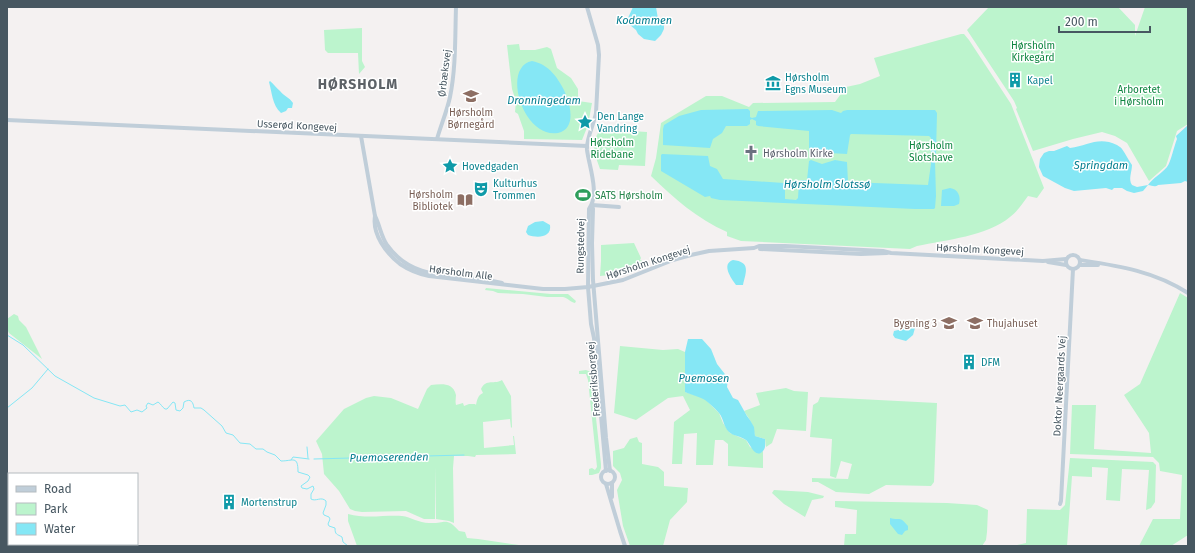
<svg xmlns="http://www.w3.org/2000/svg" width="1195" height="553" viewBox="0 0 1195 553" font-family="'Fira Sans',sans-serif">
<rect width="100%" height="100%" fill="#f4f1f1"/>
<g fill="#bcf4cd">
<polygon points="989,7 1118,7 1135,25 1135,36 1145,7 1188,7 1188,124 1177,131 1166,166 1149,181 1127,143 1115,136 1102,132 1073,139 1033,151 1016,109 1017,108 1014,101 967,30"/>
<polygon points="362,28 362,61 365,67 359,74 358,53 328,53 325,50 324,30"/>
<path d="M961,34H964L969,40L1011,104L1044,188L1037,198L1028,196C1023,203 1017,212 1010,217C987,236 946,240 917,246L910,249L741,241L727,236V232C697,219 674,198 651,176L656,158L661,123L706,96H722L749,107L753,103L835,102L846,87L860,84L880,76L874,58Z"/>
<polygon points="519,44 520,50 535,50 547,47 551,49 557,68 571,78 578,89 578,101 592,103 588,125 582,140 524,139 524,131 518,114 515,112 516,101 512,89 507,45"/>
<polygon points="600,129 647,132 645,166 619,165 618,170 600,169 594,152 594,141"/>
<polygon points="634,243 641,258 640,260 647,263 646,265 620,274 600,276 601,261 601,245"/>
<path d="M486,288L551,294H568L576,301L575,303C570,302 568,298 563,297H547L523,294L498,293L493,291L485,290Z"/>
<polygon points="1180,293 1188,298 1188,535 1171,546 1139,546 1153,519 1180,519 1182,475 1160,471 1159,463 1153,457 1070,454 1072,405 1096,405 1094,449 1151,453 1149,433 1124,395 1140,384"/>
<polygon points="14,314 18,316 19,320 26,327 42,359 9,333 7,329 7,319"/>
<polygon points="620,346 663,350 678,349 685,352 685,392 704,398 719,413 723,423 730,433 746,440 750,447 760,453 763,451 763,468 728,466 728,444 723,440 715,440 713,465 696,465 697,433 684,434 682,464 672,464 674,422 690,410 683,396 668,398 636,420 614,413"/>
<polygon points="586,370 591,372 601,464 601,468 599,473 592,475 589,475 589,469 592,468 595,470 597,467 588,380 586,374 579,374 579,371"/>
<path d="M502,380L511,396L512,427L511,428L510,419L483,422L484,448L514,445L513,436H514L516,454L476,455L475,457L468,456H454L453,468L454,523L449,521L436,519L435,467V519H424L406,511L362,512L355,511L350,509L339,491L324,474L322,454L316,441L344,409L366,398L374,396L391,398L418,409L427,389L431,385C441,384 453,382 456,395C456,398 455,401 456,405L463,403L464,406L469,404H475L476,405C477,400 478,395 483,393L481,389C486,378 495,385 502,380Z"/>
<polygon points="786,388 794,391 808,392 806,431 777,429 772,443 766,447 765,439 755,436 753,427 750,420 744,411 760,405 756,393"/>
<polygon points="820,397 937,403 934,482 931,486 886,485 869,494 836,492 818,482 812,482 812,478 848,479 852,464 841,461 836,478 830,476 832,439 810,437 813,405 818,402"/>
<polygon points="637,437 639,442 642,443 642,464 658,467 664,472 664,486 688,488 687,502 670,520 663,546 630,546 623,526 617,490 622,480 620,473 613,466 613,451 624,448 630,439"/>
<polygon points="1070,458 1153,462 1156,465 1155,502 1151,508 1146,510 1149,470 1122,469 1120,501 1106,500 1108,468 1092,467 1092,477 1072,476 1067,546 1012,546 1026,543 1027,509 1060,510 1065,505"/>
<polygon points="774,490 808,492 824,496 823,498 812,500 805,517 784,504 772,493"/>
<polygon points="835,501 947,503 977,505 988,510 987,532 986,540 982,546 844,546 845,534 856,534 857,510 835,507"/>
<path d="M348,514C366,519 384,515 402,516C411,517 419,523 429,523C445,524 446,516 459,531L465,532L467,538L478,539L526,546H357L348,521Z"/>
</g>
<g fill="#85e7f5">
<polygon points="633,7 656,7 658,19 664,25 664,29 661,35 655,41 644,39 638,34 636,30 630,25 628,18"/>
<path d="M532,61C536,62 540,63 543,65C550,69 556,76 560,83C568,95 580,128 558,133C523,139 501,67 532,61Z"/>
<path d="M270,81C274,84 276,88 280,91C284,96 289,97 293,103L292,108H288L286,111L281,113C272,105 272,92 269,82Z"/>
<polygon points="748,109 750,111 750,117 752,118 756,117 758,111 760,111 832,110 841,113 843,111 847,110 935,110 937,113 936,153 935,162 936,196 935,208 934,209 915,209 720,200 711,198 710,196 705,197 661,171 661,155 662,154 708,156 710,166 717,169 723,179 784,183 785,184 785,199 796,200 798,198 799,182 801,180 807,180 809,161 811,160 822,164 835,160 847,162 848,182 928,185 931,164 931,138 929,136 851,134 850,135 847,154 810,152 809,151 809,131 758,126 756,125 756,121 752,119 750,120 750,124 747,126 726,126 722,133 713,139 710,148 663,145 663,129 664,125 679,116 701,110"/>
<path d="M1188,125V182L1185,181L1181,183L1158,185C1154,188 1152,185 1148,185L1143,191L1134,193L1127,191L1122,188H1114L1112,190L1106,188L1074,191L1065,188L1043,176L1039,167L1040,159L1044,153L1049,151H1054L1067,146L1070,148C1088,146 1098,136 1117,145C1119,147 1120,146 1122,149C1126,154 1128,160 1132,165C1132,172 1128,179 1132,185L1137,187L1148,185C1153,178 1161,174 1167,167C1171,162 1174,146 1177,139L1176,136Z"/>
<path d="M950,188C958,189 961,196 959,204L954,206H941L942,190Z"/>
<path d="M543,221L550,225C552,238 537,238 528,235L526,232L528,226L535,222Z"/>
<path d="M733,260C751,262 746,272 743,285H736C731,278 721,264 733,260Z"/>
<polygon points="911,327 915,328 913,335 906,341 895,338 893,335 894,331"/>
<path d="M688,339H702L711,349L717,364L728,378L727,387L733,398L738,400L747,416L750,420L754,427L755,436L765,439C765,444 766,448 763,451C755,460 750,443 746,440C741,436 733,436 729,432C723,426 724,419 719,413C715,408 710,404 705,400C701,397 691,395 685,392V352Z"/>
<path d="M890,518C900,521 899,515 908,526V530L905,531L902,535L898,534L890,524Z"/>
</g>
<g fill="none" stroke-linecap="round" stroke-linejoin="round">
<g stroke="#85e7f5" stroke-width="1">
<path d="M7,335L23,345L55,376L94,398L120,406L125,405L131,412L137,410L142,412L147,408L146,406L148,403L153,405L158,402C161,404 162,407 165,409H167L173,402L175,403L176,410L180,411L183,408L184,402C191,398 193,402 194,408H201L204,410L222,426L226,433L233,435L240,443L250,444L256,449H263L267,452L275,455L281,461C293,461 298,455 298,472L308,475L310,477L308,481L301,486L302,488L307,489L313,486L314,489L311,494V499C316,502 321,496 326,501V505L323,513L324,515L329,517L330,519L328,524L329,526L335,528C335,535 337,534 342,537L343,542L348,546"/>
<polyline points="7,408 32,388 48,369"/>
<polyline points="307,447 308,458"/>
<polyline points="314,459 464,455"/>
<polyline points="291,460 293,457 309,459"/>
</g>
<g stroke="#c0ced9" stroke-width="4">
<path d="M587,7L598,45L599,55L596,113C594,124 586,139 587,150C589,166 600,194 589,209L588,287L591,324L594,338L606,471"/>
<polyline points="7,120 587,146"/>
<path d="M361,136L375,216C372,234 386,253 400,264C409,270 419,274 429,276L543,289H565L588,287L623,280L673,260L691,255L709,251L754,248L759,246H785L883,251L891,253L1043,261L1066,259"/>
<path d="M437,139C441,125 447,111 450,97C456,68 455,37 456,7"/>
<polyline points="592,205 593,209 592,243 593,280 606,438 610,471"/>
<polyline points="592,205 619,207"/>
<path d="M375,216C380,226 381,236 387,245C415,285 462,272 502,283"/>
<polyline points="760,249 861,254 887,253"/>
<circle cx="1073" cy="262" r="7"/>
<path d="M1080,260C1119,266 1154,271 1188,293"/>
<polyline points="1048,262 1066,265"/>
<polyline points="1080,265 1098,265"/>
<circle cx="608" cy="477" r="7"/>
<polyline points="612,483 612,497"/>
<polyline points="606,484 620,531 625,546"/>
<polyline points="1060,504 1061,501 1073,269"/>
</g>
</g>
<defs>
<symbol id="building-bare" viewBox="-9 -9 18 18"><path d="M-4-6H4V6H1V3H-1V6H-4ZM-2.5-4.3h1.7v1.8h-1.7ZM.8-4.3h1.7v1.8H.8ZM-2.5-1h1.7V.8h-1.7ZM.8-1h1.7V.8H.8Z" fill="#0f9aa8" stroke="#fff" stroke-width="2.5" paint-order="stroke"/></symbol>
<symbol id="museum-bare" viewBox="-9 -9 18 18"><path d="M0-6L6-3V-2H-6V-3ZM-5-1h2V3h-2ZM-1-1h2V3h-2ZM3-1h2V3H3ZM-6 4H6V6H-6Z" fill="#0f9aa8" stroke="#fff" stroke-width="2.5" paint-order="stroke"/></symbol>
<symbol id="school-bare" viewBox="-9 -9 18 18"><path d="M0-5L7-2L0 1L-7-2ZM-4 1L0 2.5L4 1V4Q0 6-4 4Z" fill="#8d6e63" stroke="#fff" stroke-width="2.5" paint-order="stroke"/></symbol>
<symbol id="sight-bare" viewBox="-9 -9 18 18"><path d="M0-6L1.8-2.2L6-1.7L2.9 1.2L3.7 5.4L0 3.3L-3.7 5.4L-2.9 1.2L-6-1.7L-1.8-2.2Z" fill="#0f9aa8" stroke="#fff" stroke-width="2.5" paint-order="stroke"/></symbol>
<symbol id="church-bare" viewBox="-9 -9 18 18"><path d="M-1.2-6h2.4v3.5h3.3v2.4h-3.3V6h-2.4V-.1h-3.3v-2.4h3.3Z" fill="#6b7280" stroke="#fff" stroke-width="2.5" paint-order="stroke"/></symbol>
<symbol id="theatre-bare" viewBox="-9 -9 18 18"><path d="M-5-5.5Q0-4 5-5.5V0Q5 5 0 6Q-5 5-5 0ZM-3.3-2.5H-1v1.5H-3.3ZM1-2.5H3.3v1.5H1ZM-2.8 1Q0 5.5 2.8 1Z" fill="#0f9aa8" stroke="#fff" stroke-width="2.5" paint-order="stroke"/></symbol>
<symbol id="stadium-bare" viewBox="-9 -9 18 18"><path d="M0-5a6.5 5 0 1 0 0 10a6.5 5 0 1 0 0-10ZM-3.5-1.8h7v3.6h-7Z" fill="#2e9e5b" stroke="#fff" stroke-width="2.5" paint-order="stroke"/></symbol>
<symbol id="library-bare" viewBox="-9 -9 18 18"><path d="M-6-4Q-3-5.5-.7-3.5V5Q-3 3-6 4ZM6-4Q3-5.5 .7-3.5V5Q3 3 6 4Z" fill="#8d6e63" stroke="#fff" stroke-width="2.5" paint-order="stroke"/></symbol>
<symbol id="university-bare" viewBox="-9 -9 18 18"><path d="M0-5L7-2L0 1L-7-2ZM-4 1L0 2.5L4 1V4Q0 6-4 4Z" fill="#8d6e63" stroke="#fff" stroke-width="2.5" paint-order="stroke"/></symbol>
</defs>
<g fill-rule="evenodd">
<use href="#building-bare" x="1004" y="69" width="22" height="22"/>
<use href="#museum-bare" x="762" y="72" width="22" height="22"/>
<use href="#school-bare" x="460" y="85" width="22" height="22"/>
<use href="#sight-bare" x="574" y="111" width="22" height="22"/>
<use href="#church-bare" x="740" y="142" width="22" height="22"/>
<use href="#sight-bare" x="439" y="155" width="22" height="22"/>
<use href="#theatre-bare" x="470" y="178" width="22" height="22"/>
<use href="#stadium-bare" x="572" y="184" width="22" height="22"/>
<use href="#library-bare" x="454" y="189" width="22" height="22"/>
<use href="#university-bare" x="938" y="312" width="22" height="22"/>
<use href="#university-bare" x="964" y="312" width="22" height="22"/>
<use href="#building-bare" x="958" y="351" width="22" height="22"/>
<use href="#building-bare" x="218" y="491" width="22" height="22"/>
</g>
<g text-anchor="middle" stroke-width="3" stroke-linejoin="round" paint-order="stroke">
<g font-size="10" fill="#0e8540" stroke="#fff">
<text x="1033" y="49">Hørsholm<tspan x="1033" dy="12">Kirkegård</tspan></text>
<text x="1139" y="93">Arboretet<tspan x="1139" dy="12">i Hørsholm</tspan></text>
<text x="612" y="146">Hørsholm<tspan x="612" dy="12">Ridebane</tspan></text>
<text x="931" y="149">Hørsholm<tspan x="931" dy="12">Slotshave</tspan></text>
</g>
<g font-size="10" fill="#475761" stroke="#fff">
<text transform="translate(444 73) rotate(-83)" y="4">Ørbæksvej</text>
<text transform="translate(297 125) rotate(3)" y="4">Usserød Kongevej</text>
<text transform="translate(580 246) rotate(-89)" y="4">Rungstedvej</text>
<text transform="translate(980 249) rotate(3)" y="4">Hørsholm Kongevej</text>
<text transform="translate(648 262) rotate(-18)" y="4">Hørsholm Kongevej</text>
<text transform="translate(461 272) rotate(7)" y="4">Hørsholm Alle</text>
<text transform="translate(593 379) rotate(-95)" y="4">Frederiksborgvej</text>
<text transform="translate(1059 386) rotate(-87)" y="4">Doktor Neergaards Vej</text>
</g>
<g font-size="10" fill="#0d838f" stroke="#fff" text-anchor="start">
<text x="785" y="81">Hørsholm<tspan x="785" dy="12">Egns Museum</tspan></text>
<text x="1027" y="84">Kapel</text>
<text x="597" y="120">Den Lange<tspan x="597" dy="12">Vandring</tspan></text>
<text x="462" y="170">Hovedgaden</text>
<text x="493" y="187">Kulturhus<tspan x="493" dy="12">Trommen</tspan></text>
<text x="981" y="366">DFM</text>
<text x="241" y="506">Mortenstrup</text>
</g>
<g font-size="10" fill="#785e54" stroke="#fff" text-anchor="end">
<text x="471" y="116" text-anchor="middle">Hørsholm<tspan x="471" dy="12">Børnegård</tspan></text>
<text x="453" y="198">Hørsholm<tspan x="453" dy="12">Bibliotek</tspan></text>
<text x="937" y="327">Bygning 3</text>
<text x="987" y="327" text-anchor="start">Thujahuset</text>
</g>
<g font-size="10" fill="#5b616d" stroke="#fff" text-anchor="start">
<text x="763" y="157">Hørsholm Kirke</text>
</g>
<g font-size="10" fill="#27864d" stroke="#fff" text-anchor="start">
<text x="595" y="199">SATS Hørsholm</text>
</g>
<g font-size="11" font-style="italic" fill="#047e90" stroke="#fff">
<text x="644" y="24">Kodammen</text>
<text x="544" y="104">Dronningedam</text>
<text x="1101" y="169">Springdam</text>
<text x="827" y="188">Hørsholm Slotssø</text>
<text x="704" y="382">Puemosen</text>
<text transform="translate(389 457) rotate(-1)" y="4">Puemoserenden</text>
</g>
<g font-size="14" font-weight="bold" letter-spacing="1" fill="#5d6267" stroke="#fff">
<text x="358" y="89">HØRSHOLM</text>
</g>
</g>
<rect width="1195" height="553" fill="none" stroke="#475761" stroke-width="16"/>
<rect x="8" y="473" width="130" height="72" fill="#ffffff" stroke="#b5bcc0"/>
<rect x="16" y="486" width="20" height="6" fill="#c0ced9" stroke="#b5bcc0"/>
<text x="44" y="493" font-size="12" fill="#475761">Road</text>
<rect x="16" y="503" width="20" height="12" fill="#bcf4cd" stroke="#b5bcc0"/>
<text x="44" y="513" font-size="12" fill="#475761">Park</text>
<rect x="16" y="523" width="20" height="12" fill="#85e7f5" stroke="#b5bcc0"/>
<text x="44" y="533" font-size="12" fill="#475761">Water</text>
<path d="M1059 26v6h91v-6" fill="none" stroke="#475761" stroke-width="2"/>
<text x="1065" y="26" font-size="12" fill="#475761" stroke="#ffffff" stroke-width="3" paint-order="stroke">200 m</text>
</svg>
